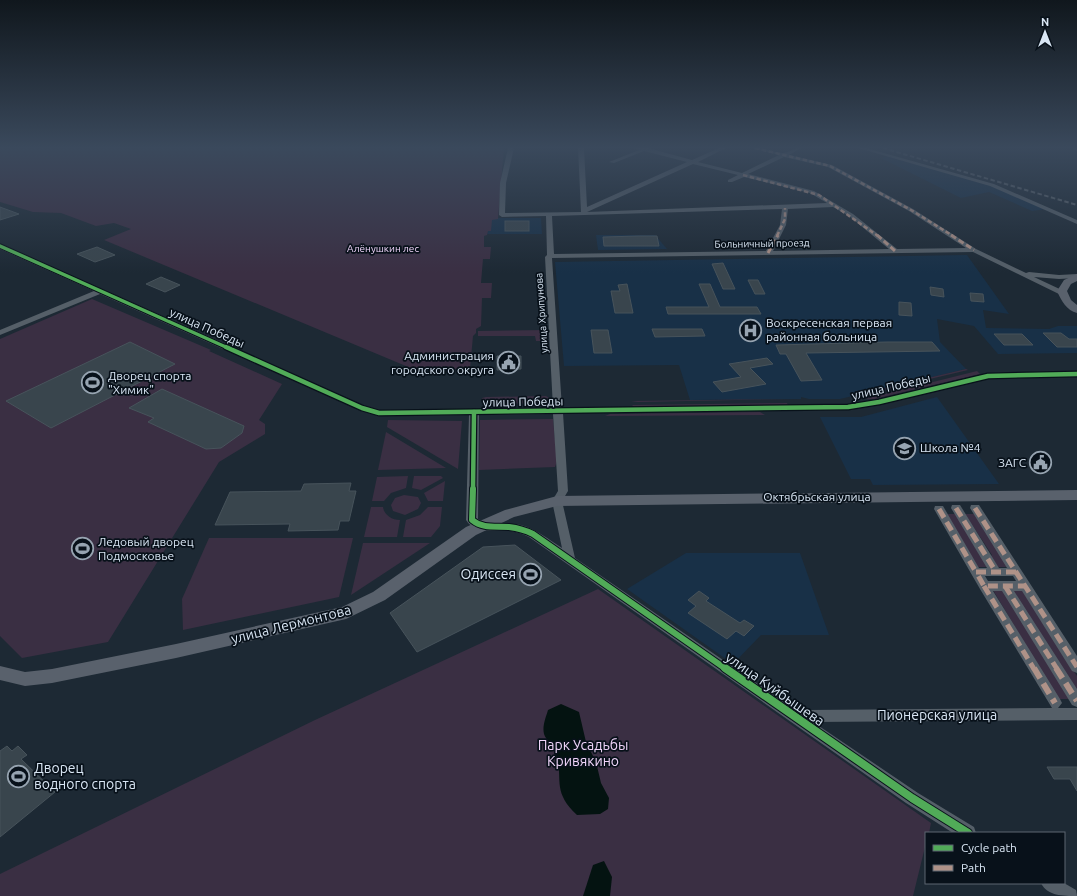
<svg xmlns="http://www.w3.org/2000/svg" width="1077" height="896" viewBox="0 0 1077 896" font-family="Ubuntu,sans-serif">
<rect width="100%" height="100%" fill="#1d2934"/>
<g fill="#183047">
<polygon points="889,156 976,181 1015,195 1046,209 1032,211 989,192 961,198 881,158"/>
<polygon points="498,218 541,218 542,234 487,234 489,220"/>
<polygon points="596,235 655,235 667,249 598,250"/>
<polygon points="967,255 1009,314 983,310 986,328 1049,329 1058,326 1077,326 1077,353 998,354 974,326 937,319 940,342 966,369 840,399 809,399 801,397 801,399 690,400 679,365 564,366 555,262"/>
<polygon points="937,397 999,484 873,485 870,479 851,479 820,417 861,417"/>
<polygon points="686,553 800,553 829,635 761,635 733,664 627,589"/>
</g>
<g fill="#3a2f43">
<polygon points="0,148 504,148 498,219 492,220 491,231 488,231 487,235 484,236 484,247 491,247 490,259 483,259 481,283 492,283 491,298 482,298 481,326 476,329 476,333 473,336 470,369 413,369 104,240 131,229 114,223 96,226 61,213 33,212 0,202"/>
<polygon points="92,299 211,350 209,351 282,384 259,420 265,424 265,434 219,462 108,642 22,658 0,636 0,339"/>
<polygon points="547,330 547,339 544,341 536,341 535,336 478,336 478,331"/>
<polygon points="966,369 968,370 862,395 856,395"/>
<polygon points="977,371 980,374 874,399 865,399"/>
<polygon points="546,396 551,399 552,403 482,404 482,398 486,397"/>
<polygon points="792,399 638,402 631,401"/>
<polygon points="787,403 788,405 634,407 632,405"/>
<polygon points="760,412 765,415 605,416 610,414"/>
<polygon points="553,419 557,461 555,467 479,470 480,420"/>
<polygon points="388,420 462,421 458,469 387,427"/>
<polygon points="386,432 446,468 378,470"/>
<polygon points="408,476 406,488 391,493 384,501 372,501 377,477"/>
<polygon points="414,476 441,476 443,478 421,490 412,488"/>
<polygon points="445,481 443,501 428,501 424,493"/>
<polygon points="404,495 418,497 421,503 418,509 405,515 393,511 391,505 395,498"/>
<path d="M371,507H383C384,515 392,520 400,520L397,537H364Z"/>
<polygon points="428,507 442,507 440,526 431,537 403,537 406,520 420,515"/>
<polygon points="946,514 956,514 980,556 982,556 988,567 977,567"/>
<polygon points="965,514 975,514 1008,567 998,567 991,556 992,555"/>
<polygon points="209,538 353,538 339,597 183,630 182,599"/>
<polygon points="363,543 430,543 351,595"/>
<polygon points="598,589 931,823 929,833 926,833 926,843 913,896 0,896 0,874 315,720"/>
<polygon points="1002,589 1069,699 1058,699 993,590"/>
<polygon points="1012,590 1022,590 1077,676 1077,694"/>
</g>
<g fill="#041311">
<path d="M561,704L579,712L586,742L596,762L601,783L609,798L608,809L600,814L577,815C549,789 566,776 554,750C552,744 546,740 544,734C542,726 546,717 548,710Z"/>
<polygon points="604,861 612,877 610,896 583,896 593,865"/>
</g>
<g fill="#39454d" stroke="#47535b">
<polygon points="0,207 19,214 0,220"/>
<rect x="505" y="221" width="24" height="10"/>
<polygon points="639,236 657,236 659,246 604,246 603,237"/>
<polygon points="97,247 115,255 95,262 77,254"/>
<polygon points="723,263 735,289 723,289 712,264"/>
<polygon points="161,277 180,285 165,292 146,284"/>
<polygon points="748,280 758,280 765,294 755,294"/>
<polygon points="627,284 633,313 615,313 611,291 620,291 618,285"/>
<polygon points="699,284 710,284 720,307 757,307 761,314 668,314 666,307 709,307"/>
<polygon points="930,287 943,289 944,297 931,295"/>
<polygon points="970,293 983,294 984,302 971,301"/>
<polygon points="899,302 911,303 912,316 899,315"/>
<polygon points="652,329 702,329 705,336 655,337"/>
<polygon points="591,330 608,330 612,353 594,353"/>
<polygon points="1043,333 1061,333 1069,339 1077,339 1077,347 1057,347"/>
<polygon points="994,334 1022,334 1033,345 1004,345"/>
<polygon points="130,342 175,364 51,428 6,401"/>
<polygon points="887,342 932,342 940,351 806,353 822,380 801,381 786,354 780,354 776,345"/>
<polygon points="505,352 514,352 514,356 521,356 521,369 497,370 497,356 505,356"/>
<polygon points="767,358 773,364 750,368 766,384 722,392 713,382 741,377 729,364"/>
<polygon points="162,389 244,426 242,433 221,448 206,449 148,422 154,418 129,408"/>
<polygon points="351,483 349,491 356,491 349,521 340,521 338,530 288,531 290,524 215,525 230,492 301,491 304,484"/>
<polygon points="515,545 561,580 417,652 390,613 483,547"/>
<polygon points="699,591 709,598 706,601 740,623 744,620 754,626 744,636 736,631 727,639 688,613 696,606 688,600"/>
<polygon points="7,746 12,751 18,746 27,755 21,759 55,792 0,837 0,751"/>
<polygon points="1047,767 1077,767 1077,791 1070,779 1054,779"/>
</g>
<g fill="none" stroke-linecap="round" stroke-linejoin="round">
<g fill="#555f68" fill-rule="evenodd">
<path d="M508,148H514L506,183L505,213L581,212L578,148H584L587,207L687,162L644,151L614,163L609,162L639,150L634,148H648L692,160L719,148H726L698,162L742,173L779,155L752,148C763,148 772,152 782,153C788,153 794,148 801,148L789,155L832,165L913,209L976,249L1026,273L1029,272L1059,275L1077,274V278L1059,279L1034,277L1066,292V296H1063L973,252L552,258L562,408L848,404L879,399L988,373L1077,371V377L988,379L879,405L848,410L563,413L568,491L562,501L575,558L800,713L807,710L1052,708L980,589L934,509L935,506H943L979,568H987L951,508L952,505H960L999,568H1007L970,508L971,505H979L1077,656V673L1072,671L1022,591H1014L1077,689V707L1072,705L1002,591H993L1060,699L1062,703L1058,708H1077V720L813,722L918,793L974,827L976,833H953L906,803L529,537C523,534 517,532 511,531C497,529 475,535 466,520L469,415L379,416L359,410L100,294L0,335V330L94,291L0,249V244L365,406L379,410L553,408L545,257L547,255L546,216L502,217L499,215L500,183ZM784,157L828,167L909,211L966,248L897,249L853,214L814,191L748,174ZM693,164L738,175L728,180V182H732L744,177L810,193L827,203L587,212ZM833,207L849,216L889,249L773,251L786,225L788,209ZM782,209L780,225L766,251L554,254L552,216ZM553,414L558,491L552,501L562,548C548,539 536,529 521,525C507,522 489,527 478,519L479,415ZM985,576H1013L1016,581H988Z"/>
<polygon points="858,148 866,148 994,184 1077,220 1077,224 990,186"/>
<path d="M1041,883H1064L1076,890L1077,896C1063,896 1047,896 1041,883Z"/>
</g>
<g fill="#59616c" fill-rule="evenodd">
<path d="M1077,274V281L1071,284L1067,291L1071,300L1077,305V313C1067,311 1061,300 1057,291L1064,280Z"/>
<polygon points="1077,490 1077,500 557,506 514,517 476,535 385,600 346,619 176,658 52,683 25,686 0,680 0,666 25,672 52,669 176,644 342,607 373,592 466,527 505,510 557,496"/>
</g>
<g stroke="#5c646c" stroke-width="2" stroke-dasharray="4.5 2.5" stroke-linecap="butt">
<polyline points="883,148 1077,205"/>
<polyline points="1073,148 1077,150"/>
</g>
<g stroke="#af9288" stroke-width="2.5" stroke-dasharray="4.5 2.5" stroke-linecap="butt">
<polyline points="755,148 830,166 911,210 953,236"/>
<polyline points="743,175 819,195 878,236"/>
<polyline points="777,236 785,219 785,208"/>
</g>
<g stroke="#af9288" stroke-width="3" stroke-dasharray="6 3" stroke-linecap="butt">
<polyline points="877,235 895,251"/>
<polyline points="951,235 974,250"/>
<polyline points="768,253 778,235"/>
</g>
<g stroke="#af9288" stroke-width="5" stroke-dasharray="10 5" stroke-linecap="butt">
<polyline points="956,508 996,572"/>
<polyline points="975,508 1077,667"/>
<polyline points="939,509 976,572"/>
<polyline points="1016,572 976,572 984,586 1025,586"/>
<polyline points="984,586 1034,669"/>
<polyline points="1005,586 1057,669"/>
</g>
<g stroke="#af9288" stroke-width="6" stroke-dasharray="12 6" stroke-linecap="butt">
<polyline points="1034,668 1055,703"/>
<polyline points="1056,668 1077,701"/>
</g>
<defs>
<polyline id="cycleway-far3" points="0,246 228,348"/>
<g id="cycleway-far2">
<polyline points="226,347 362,408 379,413 848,407 879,402 988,376 1077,374"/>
<polyline points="473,490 474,412"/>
</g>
<path id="cycleway-far1" d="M473,489L472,520C483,529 495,526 509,527C517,528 525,530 533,534L726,669"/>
<polyline id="cycleway" points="725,668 912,798 968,833"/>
</defs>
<use href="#cycleway-far3" stroke="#08111a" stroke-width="5.5"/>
<use href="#cycleway-far2" stroke="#08111a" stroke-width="7"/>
<use href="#cycleway-far1" stroke="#08111a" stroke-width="8"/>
<use href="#cycleway" stroke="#08111a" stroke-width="10"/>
<use href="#cycleway-far3" stroke="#51ab58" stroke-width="3.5"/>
<use href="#cycleway-far2" stroke="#51ab58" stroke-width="4.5"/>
<use href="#cycleway-far1" stroke="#51ab58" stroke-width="6"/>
<use href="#cycleway" stroke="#51ab58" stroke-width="8"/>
</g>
<linearGradient id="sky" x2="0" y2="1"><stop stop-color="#10171d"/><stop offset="0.54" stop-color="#3a495c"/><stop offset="1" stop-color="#3a495c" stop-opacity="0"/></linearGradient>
<rect width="1077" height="273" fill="url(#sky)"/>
<defs>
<symbol id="hospital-ring" viewBox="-11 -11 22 22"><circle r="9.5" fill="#08111a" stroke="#97a4b1" stroke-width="1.5"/><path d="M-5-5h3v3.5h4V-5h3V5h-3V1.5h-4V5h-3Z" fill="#97a4b1"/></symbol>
<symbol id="civic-ring" viewBox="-11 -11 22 22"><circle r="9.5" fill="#08111a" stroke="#97a4b1" stroke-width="1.5"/><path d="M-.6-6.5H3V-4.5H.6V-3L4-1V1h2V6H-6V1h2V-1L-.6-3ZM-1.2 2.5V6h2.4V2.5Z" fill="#97a4b1"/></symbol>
<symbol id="stadium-ring" viewBox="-11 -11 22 22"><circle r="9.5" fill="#08111a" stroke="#97a4b1" stroke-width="1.5"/><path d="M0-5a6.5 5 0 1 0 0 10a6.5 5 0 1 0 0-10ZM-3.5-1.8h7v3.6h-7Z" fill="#97a4b1"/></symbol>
<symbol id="school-ring" viewBox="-11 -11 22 22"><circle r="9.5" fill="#08111a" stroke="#97a4b1" stroke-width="1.5"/><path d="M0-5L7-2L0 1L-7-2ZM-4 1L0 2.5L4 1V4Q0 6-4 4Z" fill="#97a4b1"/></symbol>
</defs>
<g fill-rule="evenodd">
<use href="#hospital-ring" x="738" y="318" width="25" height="25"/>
<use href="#civic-ring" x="496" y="350" width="25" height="25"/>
<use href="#stadium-ring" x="80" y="370" width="25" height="25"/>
<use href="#school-ring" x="892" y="436" width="25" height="25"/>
<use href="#civic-ring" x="1028" y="450" width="25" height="25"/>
<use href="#stadium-ring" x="70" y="536" width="25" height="25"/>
<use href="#stadium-ring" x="518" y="562" width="25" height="25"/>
<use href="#stadium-ring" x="6" y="764" width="25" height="25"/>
</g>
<g text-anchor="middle" stroke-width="3.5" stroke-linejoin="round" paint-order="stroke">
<g font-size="10" fill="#d9e6f4" stroke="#08111a">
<text transform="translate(762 243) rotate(-1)" y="4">Больничный проезд</text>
<text transform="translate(541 313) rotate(-94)" y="4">улица Хрипунова</text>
</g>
<g font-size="10" fill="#f0d5fa" stroke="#08111a">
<text x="383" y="252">Алёнушкин лес</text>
</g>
<g font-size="12" fill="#d9e6f4" stroke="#08111a" text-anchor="start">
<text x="766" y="327">Воскресенская первая<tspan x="766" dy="14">районная больница</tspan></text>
<text x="494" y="360" text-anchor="end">Администрация<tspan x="494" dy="14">городского округа</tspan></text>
<text x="108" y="380">Дворец спорта<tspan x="108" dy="14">"Химик"</tspan></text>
<text x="920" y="452">Школа №4</text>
<text x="1026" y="467" text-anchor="end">ЗАГС</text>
<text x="98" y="546">Ледовый дворец<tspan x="98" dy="14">Подмосковье</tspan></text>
</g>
<g font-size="12" fill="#d9e6f4" stroke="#08111a">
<text transform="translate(207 328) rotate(24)" y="4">улица Победы</text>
<text transform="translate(891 387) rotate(-13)" y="4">улица Победы</text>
<text transform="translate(523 402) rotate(-1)" y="4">улица Победы</text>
<text x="817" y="501">Октябрьская улица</text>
</g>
<g font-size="14" fill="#d9e6f4" stroke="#08111a" text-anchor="end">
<text x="516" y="579">Одиссея</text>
<text x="34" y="773" text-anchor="start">Дворец<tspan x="34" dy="16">водного спорта</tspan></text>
</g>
<g font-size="14" fill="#d9e6f4" stroke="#08111a">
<text transform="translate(291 624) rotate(-14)" y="5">улица Лермонтова</text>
<text transform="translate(775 689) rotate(35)" y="5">улица Куйбышева</text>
<text x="937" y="720">Пионерская улица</text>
</g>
<g font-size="14" fill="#f0d5fa" stroke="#08111a">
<text x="583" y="750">Парк Усадьбы<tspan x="583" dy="16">Кривякино</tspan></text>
</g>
</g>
<rect x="925" y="832" width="140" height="52" fill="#08111a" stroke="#5c6671"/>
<rect x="933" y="845" width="20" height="6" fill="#51ab58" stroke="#5c6671"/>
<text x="961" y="852" font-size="12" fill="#d9e6f4">Cycle path</text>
<rect x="933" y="865" width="20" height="6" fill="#af9288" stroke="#5c6671"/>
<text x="961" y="872" font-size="12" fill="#d9e6f4">Path</text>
<g transform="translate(1045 32)" stroke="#08111a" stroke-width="3" paint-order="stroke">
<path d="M0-3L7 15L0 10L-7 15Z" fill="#d9e6f4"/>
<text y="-6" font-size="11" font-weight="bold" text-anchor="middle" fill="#d9e6f4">N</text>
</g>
</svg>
